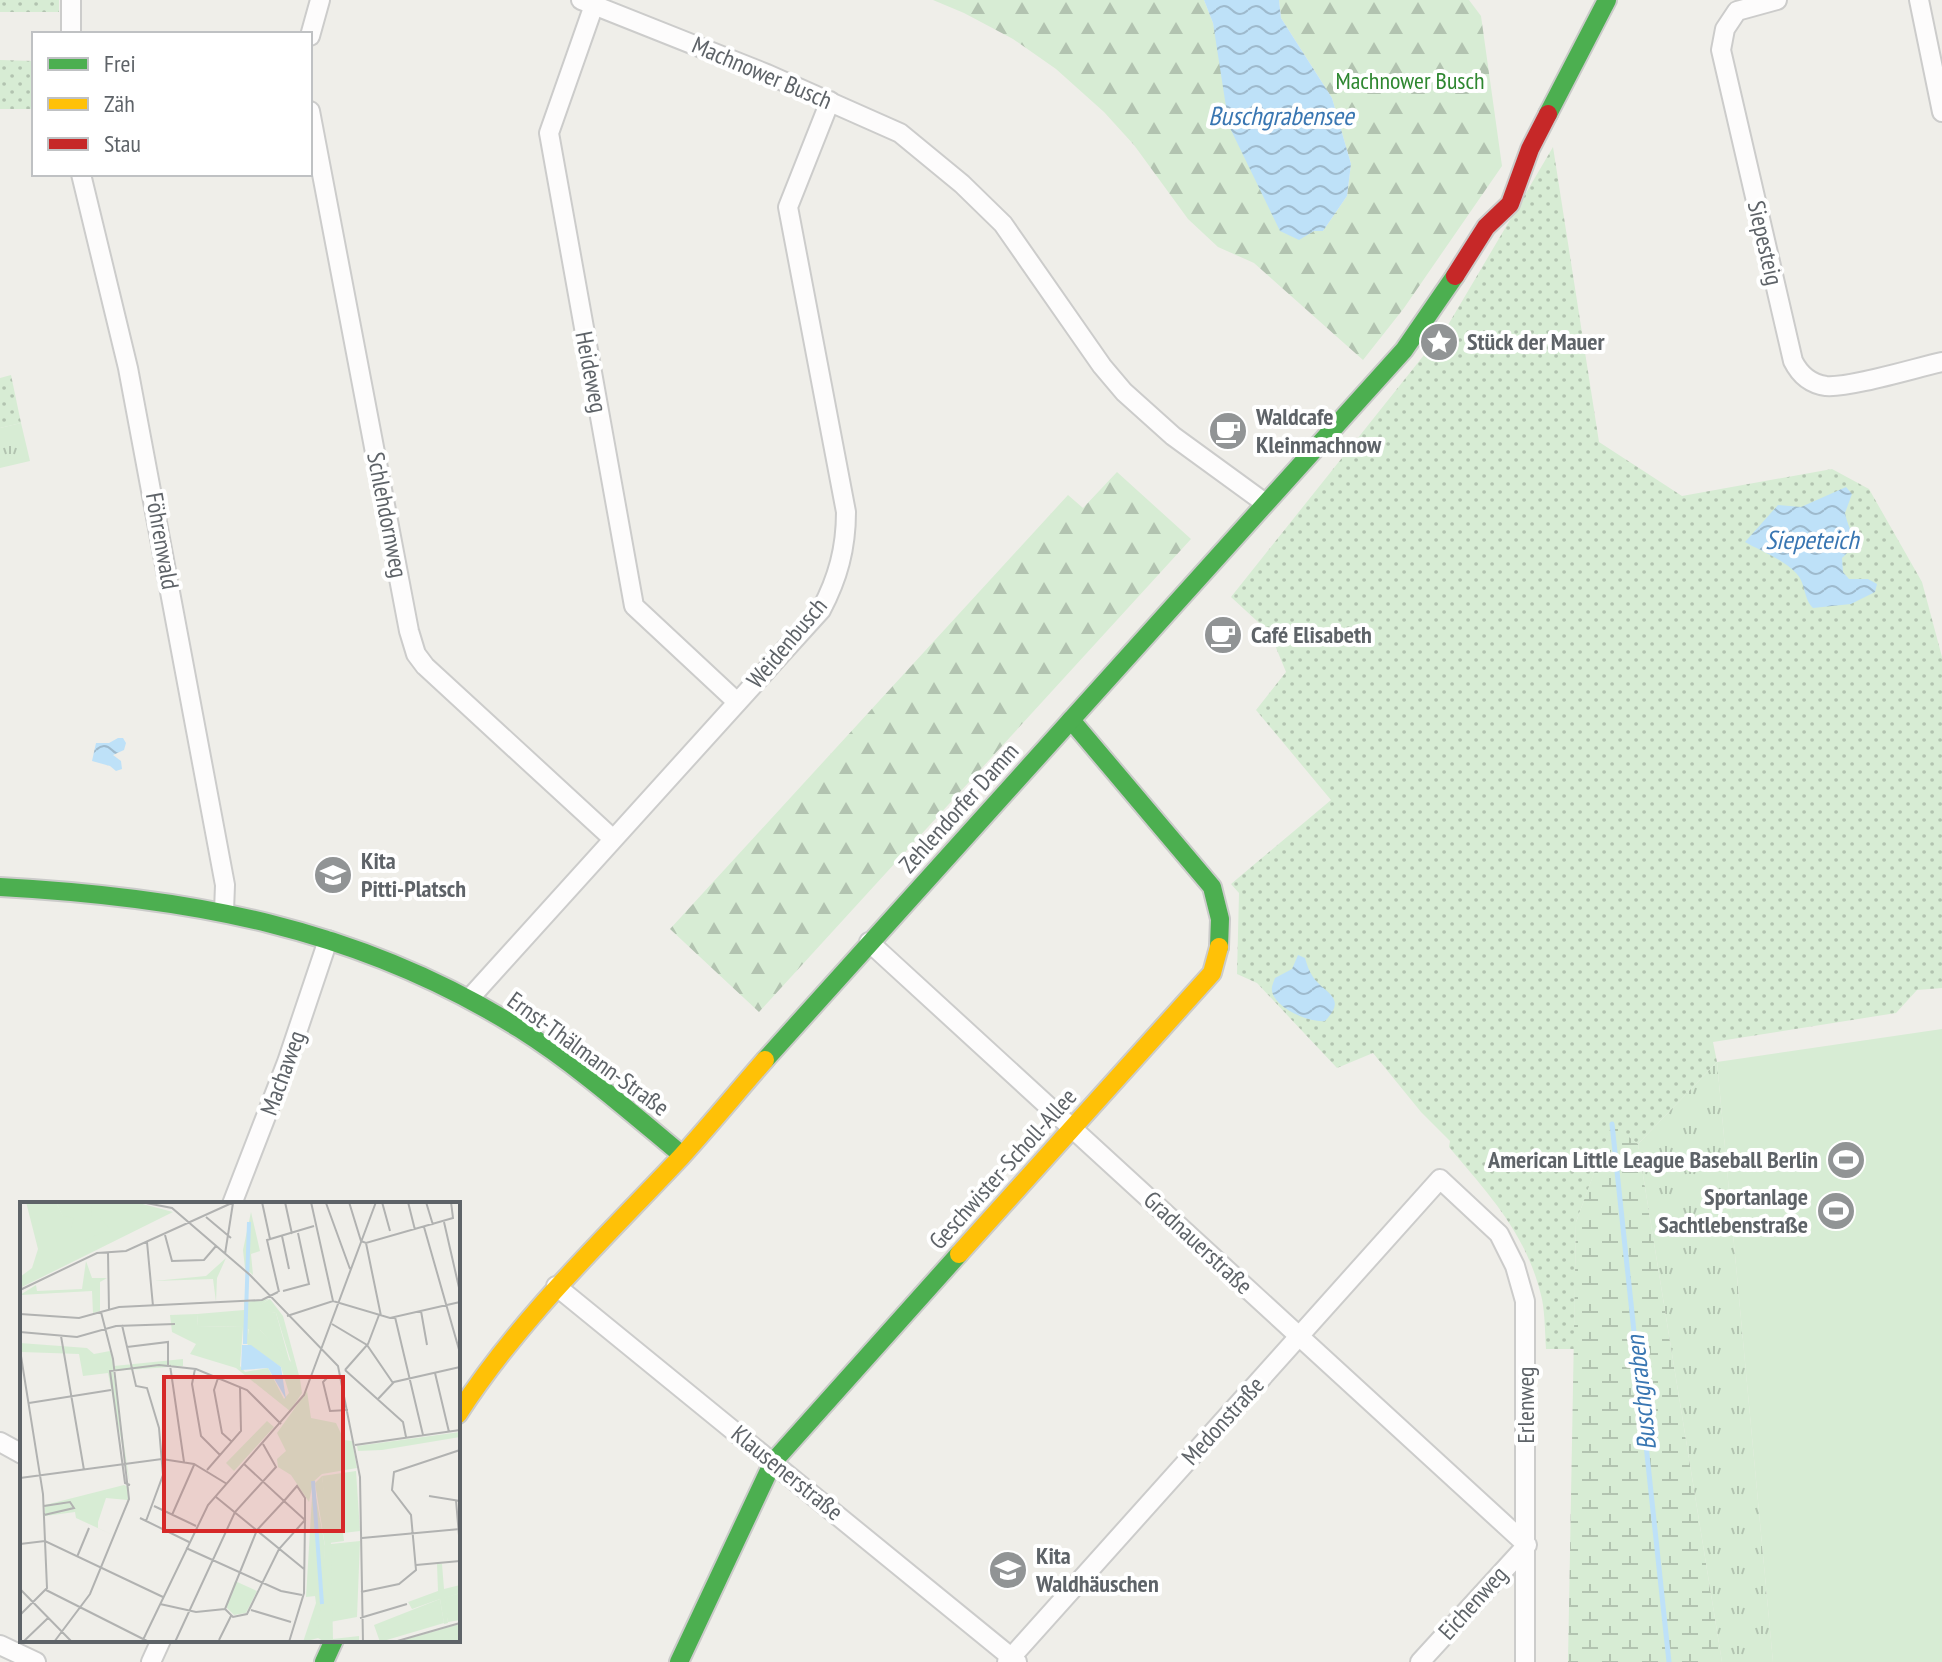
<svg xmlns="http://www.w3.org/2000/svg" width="1942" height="1662" viewBox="0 0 1942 1662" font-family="'PT Sans Narrow',sans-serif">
<defs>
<pattern id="grass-dots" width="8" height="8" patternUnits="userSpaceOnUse" patternTransform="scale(2)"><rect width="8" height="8" fill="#d7ecd4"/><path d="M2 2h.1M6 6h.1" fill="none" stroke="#b2c3b0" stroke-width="1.8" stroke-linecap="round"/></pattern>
<pattern id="forest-firs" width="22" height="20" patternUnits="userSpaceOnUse" patternTransform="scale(2)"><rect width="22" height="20" fill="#d7ecd4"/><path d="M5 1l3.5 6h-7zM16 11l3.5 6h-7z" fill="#b2c3b0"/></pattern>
<pattern id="wetland-marsh" width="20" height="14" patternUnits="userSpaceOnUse" patternTransform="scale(2)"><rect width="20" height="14" fill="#d7ecd4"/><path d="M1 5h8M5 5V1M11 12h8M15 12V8" fill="none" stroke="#b2c3b0"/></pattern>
<pattern id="park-tufts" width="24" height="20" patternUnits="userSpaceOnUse" patternTransform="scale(2)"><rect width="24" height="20" fill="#d7ecd4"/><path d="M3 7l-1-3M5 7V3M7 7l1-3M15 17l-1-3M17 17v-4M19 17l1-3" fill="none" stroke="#b2c3b0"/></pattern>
<pattern id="water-waves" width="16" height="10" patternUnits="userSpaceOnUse" patternTransform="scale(2)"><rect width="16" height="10" fill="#bee1f8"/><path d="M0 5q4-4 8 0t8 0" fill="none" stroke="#9ebacd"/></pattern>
</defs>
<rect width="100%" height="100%" fill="#efeee9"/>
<g fill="url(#grass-dots)">
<rect x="0" y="0" width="59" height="12"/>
<polygon points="0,60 34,61 34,109 0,109"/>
<path d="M1553,147L1599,442L1682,496L1832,469L1869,489L1922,582L1942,657V988L1917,990L1896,1013L1713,1042L1717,1062L1638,1144L1612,1125L1576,1222L1574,1349H1546C1545,1333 1545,1315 1542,1299C1527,1234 1490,1196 1449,1147L1450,1141L1421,1112L1373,1053L1337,1068L1257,983L1237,974L1239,893L1231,884L1331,800L1256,710L1286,672L1270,633L1231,597L1448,325Z"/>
<polygon points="11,375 21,423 0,428 0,378"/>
</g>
<g fill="url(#forest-firs)">
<polygon points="933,0 1204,0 1213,23 1220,57 1314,231 1323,231 1347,196 1351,164 1332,98 1281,18 1279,0 1469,0 1481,16 1502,166 1404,308 1363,360 1254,263 1218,247 1188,219 1134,145 1104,112 1056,69 1013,39 964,13"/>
<polygon points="1117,472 1191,539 759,1012 670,929 1068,495 1083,508"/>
</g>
<polygon fill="url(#wetland-marsh)" points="1612,1124 1638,1144 1722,1662 1568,1662 1576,1222"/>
<g fill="url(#park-tufts)">
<polygon points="21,423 30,461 0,468 0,428"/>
<polygon points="1717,1062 1773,1662 1722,1662 1638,1144"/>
</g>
<polygon fill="#d7ecd4" points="1942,1029 1942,1662 1773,1662 1717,1062"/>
<g fill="url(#water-waves)">
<polygon points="1204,0 1279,0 1281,18 1332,98 1351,164 1347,196 1323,231 1314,231 1299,240 1280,231 1229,126 1213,23"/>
<path d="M1846,487L1852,494L1845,513C1849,533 1861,541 1842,558L1843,572L1849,579H1868L1877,584L1875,592L1851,604L1813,608C1803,598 1806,583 1796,573C1784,560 1761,551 1745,542L1778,505L1801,507Z"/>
<polygon points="118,738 123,738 126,743 124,750 113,755 121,761 122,769 116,771 110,766 92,761 96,743 109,743"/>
<path d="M1298,955L1305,958C1307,965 1309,971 1313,977C1325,994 1348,997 1325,1021C1309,1023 1275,1008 1272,991C1271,987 1274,981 1275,978L1292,969Z"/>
</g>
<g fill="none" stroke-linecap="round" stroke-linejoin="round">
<polyline stroke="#bee1f8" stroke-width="5" points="1612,1124 1669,1662"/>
<defs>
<g id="street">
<polyline points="581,0 767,74 900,133 962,184 1003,224 1102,366 1124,392 1173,436 1265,503"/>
<path d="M1777,0L1737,11L1725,29L1721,50L1793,361C1800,375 1811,384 1826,386C1850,388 1915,368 1942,362"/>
<polyline points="1919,0 1942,112"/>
<polyline points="594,5 549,133 634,606 737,702"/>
<polyline points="71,34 71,0"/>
<polyline points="310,36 320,0"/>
<polyline points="310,111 409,631 416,654 425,666 612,838"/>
<polyline points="81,174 128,368 225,885 224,912"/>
<polyline points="869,942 1527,1545 1420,1662"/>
<path d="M469,999L821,610C838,578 846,548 846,512L788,207L830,101"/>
<polyline points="232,1204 287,1062 328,940"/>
<polyline points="556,1286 1017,1662"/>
<polyline points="0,1442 22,1454"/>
<polyline points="0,1645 36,1662"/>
<polyline points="151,1662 161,1640"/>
<polyline points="1007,1662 1440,1179 1499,1234 1515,1266 1525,1301 1525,1662"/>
</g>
<g id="fast">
<polyline points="1548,114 1607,0"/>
<polyline points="1071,720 1212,887 1220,919 1219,947"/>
<path d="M0,887C187,897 358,927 520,1029C577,1065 629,1111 682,1155"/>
<polyline points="765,1060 1404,350 1455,276"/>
<polyline points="324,1662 334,1640"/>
<polyline points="679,1662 773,1462 959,1254"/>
</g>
<g id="slow">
<polyline points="959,1254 1212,973 1219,947"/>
<path d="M458,1414C520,1318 603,1240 681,1157C710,1125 737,1092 765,1060"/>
</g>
<polyline id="jam" points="1455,276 1486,227 1510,204 1530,149 1548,114"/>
</defs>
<use href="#street" stroke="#cccccb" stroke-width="22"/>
<use href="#fast" stroke="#cbcbca" stroke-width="22"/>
<use href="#slow" stroke="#cbcbca" stroke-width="22"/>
<use href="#jam" stroke="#cbcbca" stroke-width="22"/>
<use href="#street" stroke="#fdfcfc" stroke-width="18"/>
<use href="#fast" stroke="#4caf50" stroke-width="18"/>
<use href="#slow" stroke="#ffc107" stroke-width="18"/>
<use href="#jam" stroke="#c62828" stroke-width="18"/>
</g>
<defs>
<symbol id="sight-disc" viewBox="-11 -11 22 22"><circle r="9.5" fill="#919495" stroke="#fff"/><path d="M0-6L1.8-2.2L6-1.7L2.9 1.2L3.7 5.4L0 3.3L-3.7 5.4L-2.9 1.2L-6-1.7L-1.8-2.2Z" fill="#fff"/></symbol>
<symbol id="cafe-disc" viewBox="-11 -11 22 22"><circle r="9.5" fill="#919495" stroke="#fff"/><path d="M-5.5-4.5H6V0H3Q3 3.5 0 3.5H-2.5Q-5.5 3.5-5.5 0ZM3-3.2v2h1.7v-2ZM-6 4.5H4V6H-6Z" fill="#fff"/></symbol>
<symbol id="school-disc" viewBox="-11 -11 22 22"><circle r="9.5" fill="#919495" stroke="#fff"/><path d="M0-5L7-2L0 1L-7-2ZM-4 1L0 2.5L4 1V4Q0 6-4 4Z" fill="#fff"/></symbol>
<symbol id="stadium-disc" viewBox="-11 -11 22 22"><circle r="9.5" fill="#919495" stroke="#fff"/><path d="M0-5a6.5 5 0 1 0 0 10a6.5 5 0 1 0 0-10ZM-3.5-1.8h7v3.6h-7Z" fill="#fff"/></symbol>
</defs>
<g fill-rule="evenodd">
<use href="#sight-disc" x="1417" y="320" width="44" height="44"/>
<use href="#cafe-disc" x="1206" y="409" width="44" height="44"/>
<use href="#cafe-disc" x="1201" y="613" width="44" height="44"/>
<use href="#school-disc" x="311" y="853" width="44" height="44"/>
<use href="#stadium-disc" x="1824" y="1138" width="44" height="44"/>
<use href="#stadium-disc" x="1814" y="1189" width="44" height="44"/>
<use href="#school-disc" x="986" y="1548" width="44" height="44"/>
</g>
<g text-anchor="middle" stroke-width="8" stroke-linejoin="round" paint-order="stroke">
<g font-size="24" fill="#5e6368" stroke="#fff">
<text transform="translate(762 73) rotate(23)" y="8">Machnower Busch</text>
<text transform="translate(1765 243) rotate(77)" y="8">Siepesteig</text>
<text transform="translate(591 372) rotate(79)" y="8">Heideweg</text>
<text transform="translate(387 515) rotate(79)" y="8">Schlehdornweg</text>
<text transform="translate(162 541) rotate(80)" y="8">Föhrenwald</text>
<text transform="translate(787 643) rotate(-50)" y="8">Weidenbusch</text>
<text transform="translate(959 808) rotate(-48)" y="8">Zehlendorfer Damm</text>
<text transform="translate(588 1054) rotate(36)" y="8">Ernst-Thälmann-Straße</text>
<text transform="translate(283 1073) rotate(-70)" y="8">Machaweg</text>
<text transform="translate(1003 1169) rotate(-48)" y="8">Geschwister-Scholl-Allee</text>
<text transform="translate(1198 1243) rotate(43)" y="8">Gradnauerstraße</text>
<text transform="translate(1526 1405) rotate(-90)" y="8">Erlenweg</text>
<text transform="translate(1223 1421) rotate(-48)" y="8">Medonstraße</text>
<text transform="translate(787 1473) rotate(39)" y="8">Klausenerstraße</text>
<text transform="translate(1473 1603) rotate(-48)" y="8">Eichenweg</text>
</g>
<g font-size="24" fill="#2e8730" stroke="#fff">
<text x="1410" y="89">Machnower Busch</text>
</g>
<g font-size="24" font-weight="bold" fill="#5e6368" stroke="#fff" text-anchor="start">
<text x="1467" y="350">Stück der Mauer</text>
<text x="1256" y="425">Waldcafe<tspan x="1256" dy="28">Kleinmachnow</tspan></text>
<text x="1251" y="643">Café Elisabeth</text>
<text x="361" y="869">Kita<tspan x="361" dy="28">Pitti-Platsch</tspan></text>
<text x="1818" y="1168" text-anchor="end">American Little League Baseball Berlin</text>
<text x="1808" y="1205" text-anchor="end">Sportanlage<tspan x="1808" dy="28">Sachtlebenstraße</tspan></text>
<text x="1036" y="1564">Kita<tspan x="1036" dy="28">Waldhäuschen</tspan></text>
</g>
<g font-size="26" font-style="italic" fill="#3976b2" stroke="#fff">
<text x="1281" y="125">Buschgrabensee</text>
<text x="1812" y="549">Siepeteich</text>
<text transform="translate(1641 1393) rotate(-96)" y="9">Buschgraben</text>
</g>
</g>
<g transform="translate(20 1202)">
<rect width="440" height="440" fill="#efeee9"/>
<path d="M36,0H100L116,20L58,49ZM249,97L236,106L256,111L270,161L240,128L228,127V141H223V125L178,124L177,112L224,108V100ZM287,189L291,216L316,221L324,238L332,239L337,266L302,272L293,280L289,300L271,273L258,265L257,257L266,249L257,231ZM340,339L337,415L310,420L311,342ZM440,391V418L428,420L423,396ZM420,397L424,421L360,440L354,423ZM440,422V440H376Z" fill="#d7ecd4"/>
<path d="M6,0H36L43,14L54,16L51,26L59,28V41L90,27L79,15H71L72,0H115L153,10L0,86V75L12,66L18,47ZM250,97L263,114L280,177L282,191L270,209L216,166L170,152L176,142L152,130L150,113L177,112L178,124L223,125L220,164L225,170L248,166L264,197L269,191L261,165L227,142L229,124L240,128L271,160L256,111L232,107ZM0,141L67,146L74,152L90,149L94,164L163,157V164L93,169L110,283L88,171L63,174L59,152L2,150ZM247,219L254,225L214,269L206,261ZM104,283L109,285L108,298L86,296L78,320V326L95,334L56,316L55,310L25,314V303ZM215,379L237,389L226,411L214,413L206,405Z" fill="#d7ecd4"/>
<path d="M293,279L305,344L303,420L298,436L283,440L296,401L295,394L286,395Z" fill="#d7ecd4"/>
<path d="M231,10L240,49L231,52L233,73L225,66L223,48ZM206,56L197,76L196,100L193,77L134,79L186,74ZM66,59L72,76H87L80,80V109L73,111L72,89L0,93L16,83L17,89L62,87ZM440,230V235L362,248L338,249L337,244ZM302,274L311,342L313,437L339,434V438L305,440L298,436L305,344L295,281ZM417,362H422L424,387L440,383V391L425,396L428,421L424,422L420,397L392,407L388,400L418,389Z" fill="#d7ecd4"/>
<path d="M336,269L340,329L323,331L324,339L309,341L302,274Z" fill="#d7ecd4"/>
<path d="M222,143H231L261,165L266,197L248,166L221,168Z" fill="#bee1f8"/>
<path fill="none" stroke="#bee1f8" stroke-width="4" d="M225,142L229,20M293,279L302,402"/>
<path fill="none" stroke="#b1b2b1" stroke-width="2" d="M121,0L152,6L230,73L318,164L340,275L343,440M242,0L250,37M265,0L272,32M291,0L313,99M329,0L341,39L346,41L433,16L431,0M362,0L370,29M388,0L395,28M406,0L413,23M306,1L330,67M186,15L211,36M424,20L440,90M404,25L440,151M145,33L152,59L184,58L196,44M262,34L269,67M127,40L133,104M346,41L361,114M88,51L89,108M205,52L213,1M0,88L77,51L106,49L214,0M263,89L289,82L278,31M259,90L247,38L294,24M401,109L407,143M0,112L59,116L99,105L242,98L258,90M267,114L313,99L370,116L440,100M375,115L403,233M312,122L347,143L373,181M102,123L116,184L127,186L139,226L143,273L126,319M0,130L57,135L96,124L155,122M41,134L64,268M107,145L148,140V163M0,148L23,292L27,386L0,413M150,163L164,260M175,167L172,182L181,234L200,253M325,168L383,220L386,235M325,168L348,142L359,113M415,171L429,230M308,175L303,180L310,209L328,208M198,176L194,188L202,231L212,240M358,197L374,180L440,165M9,201L91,188M335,243L440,228M224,262L264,299L285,318L259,347L227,412L213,415L205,407L237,328L264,299L277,284L285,296V318L284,391L269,440M187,268L221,229L220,185M0,276L142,257L174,262L207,282M110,283L105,281L90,169L139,163L176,167L227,188L261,222M409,294L440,299M196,295L284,367M436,298L440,345M24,304L50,300L54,306L24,313M134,304L176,324M152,313L174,263M120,316L169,340M342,336L440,327M0,342L25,339L143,395M166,346L261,389L282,393M57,355L69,326M396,363L440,359M0,387L52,440M26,388L129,440M341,390L379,382L396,368L391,313L372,288L374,270L440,248M140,402L176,410L205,407M231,408L271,420M340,416L387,402M199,438L211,414M3,440L28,416M34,440L70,392L109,297L93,157L81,110M122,440L188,303L284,193L356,0M155,440L215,310L256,265L243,242M166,440H218M374,440L440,421"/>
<path fill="#d62828" fill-opacity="0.15" stroke="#d62828" stroke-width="4" d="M144,175H323V329H144Z"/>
<rect width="440" height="440" fill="none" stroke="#5e6368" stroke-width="4"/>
</g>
<rect x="32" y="32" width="280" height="144" fill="#ffffff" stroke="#bfc1c3" stroke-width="2"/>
<rect x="48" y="58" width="40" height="12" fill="#4caf50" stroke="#bfc1c3" stroke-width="2"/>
<text x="104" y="72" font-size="24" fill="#5e6368">Frei</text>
<rect x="48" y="98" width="40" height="12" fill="#ffc107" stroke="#bfc1c3" stroke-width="2"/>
<text x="104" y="112" font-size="24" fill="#5e6368">Zäh</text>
<rect x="48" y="138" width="40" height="12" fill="#c62828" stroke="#bfc1c3" stroke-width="2"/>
<text x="104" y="152" font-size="24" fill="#5e6368">Stau</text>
</svg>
